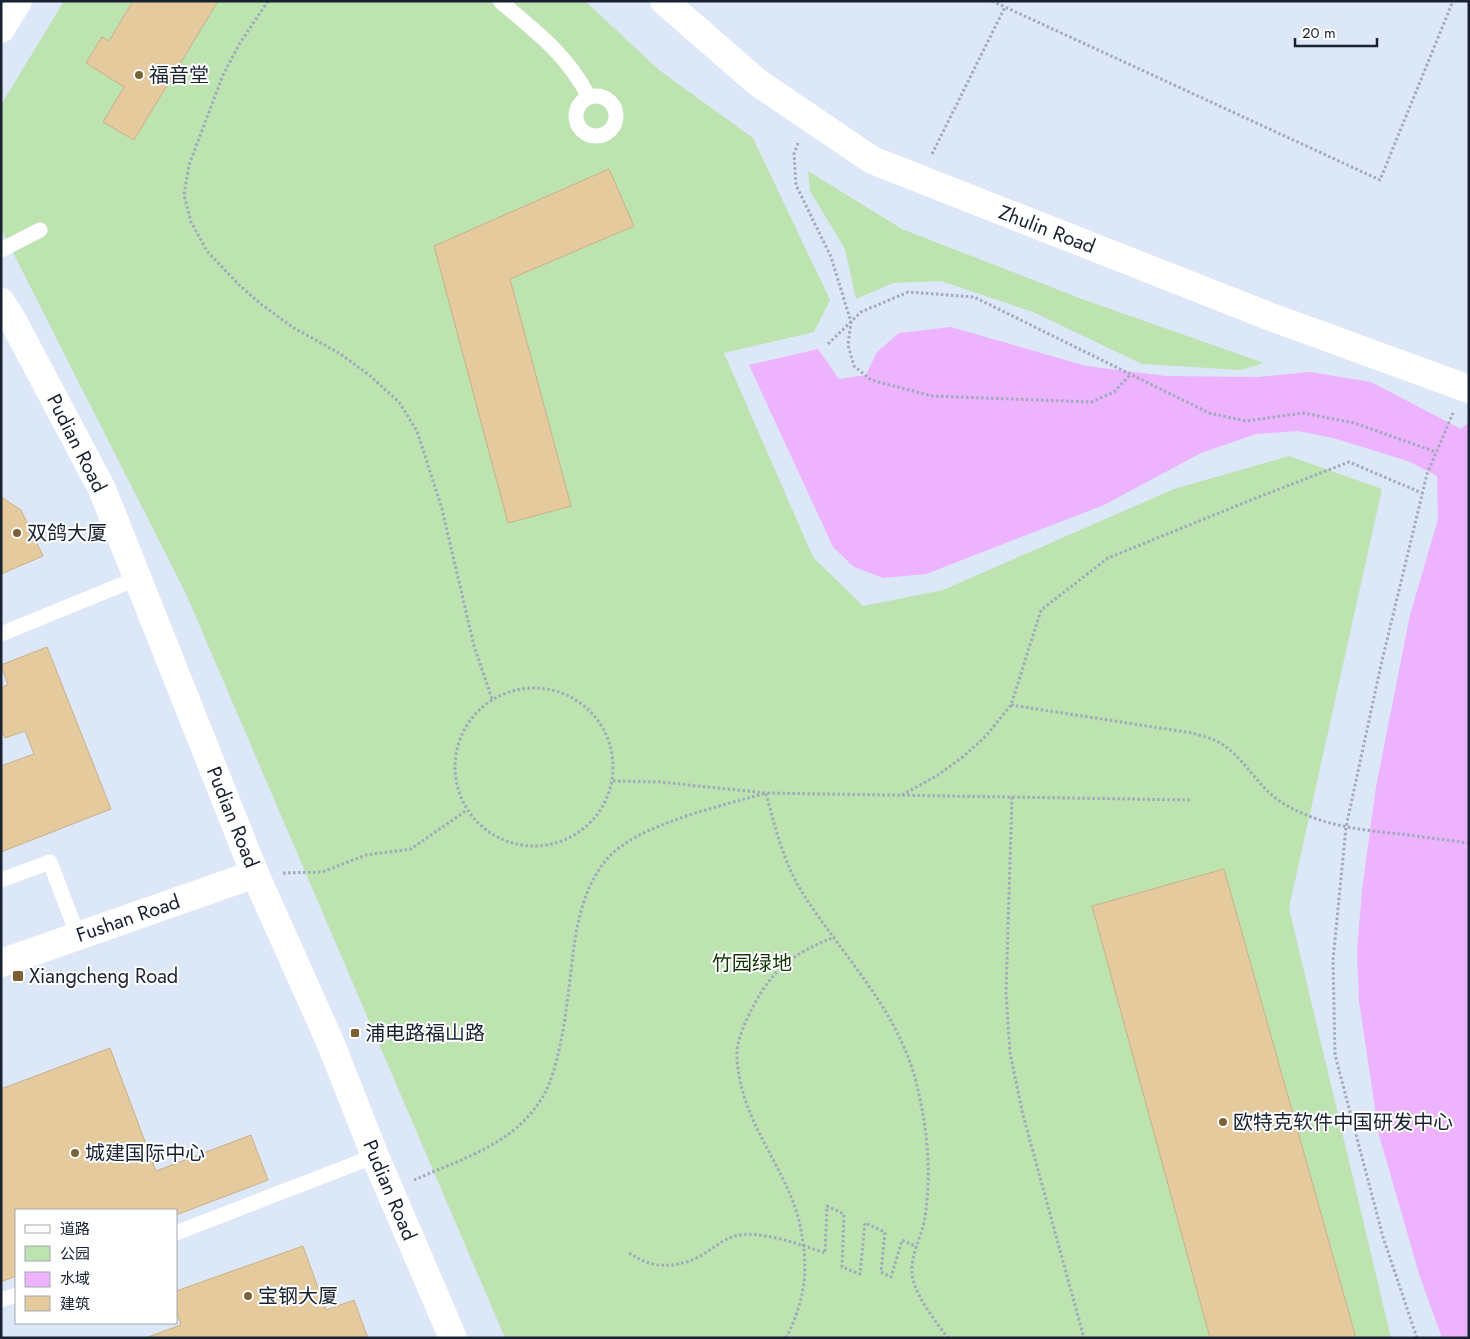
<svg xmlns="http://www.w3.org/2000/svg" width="1470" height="1339" viewBox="0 0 1470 1339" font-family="Jost,'Noto Sans SC',sans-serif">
<rect width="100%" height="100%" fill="#dce7f8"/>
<g fill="#bde3b1">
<polygon points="64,1 585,1 659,70 753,138 830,300 814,332 724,353 813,557 863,606 943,590 1174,489 1289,456 1382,489 1289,908 1391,1338 505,1338 186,594 1,229 1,105"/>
<polygon points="808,171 902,229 1082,299 1264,363 1241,370 1142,364 1033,312 941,281 893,283 856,299 845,249 810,191"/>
</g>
<polygon fill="#eeb3ff" points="951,327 1086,366 1166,376 1257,377 1310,372 1371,382 1461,429 1469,422 1469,1338 1442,1338 1420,1277 1379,1135 1359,1001 1357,950 1362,890 1376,787 1410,615 1438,519 1437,476 1408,461 1333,438 1298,431 1256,434 1201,453 1104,505 926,574 883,578 854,567 833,547 749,365 818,349 839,379 866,375 877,352 899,333"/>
<g fill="#e5ca9e" stroke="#cbb086">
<polygon points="133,1 218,1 134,140 103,122 124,87 86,63 102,37 109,41"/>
<polygon points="609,169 634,226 510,279 571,506 508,523 434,246"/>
<polygon points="1,497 21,510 43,556 1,574"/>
<polygon points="47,647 111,809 1,852 1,766 34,754 25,731 5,738 1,728 1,687 8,685 1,665"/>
<polygon points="1224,869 1356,1338 1210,1338 1092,906"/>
<polygon points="110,1048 156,1171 251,1135 268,1180 176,1215 176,1210 16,1210 16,1276 1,1282 1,1089"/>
<polygon points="303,1246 326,1310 354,1300 368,1338 145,1338 181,1325 176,1310 176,1291"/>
</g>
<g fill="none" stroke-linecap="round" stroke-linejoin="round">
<g stroke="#9faaba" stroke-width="3" stroke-dasharray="2.5 2.5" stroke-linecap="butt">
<polyline points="268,1 240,43 223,75 189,165 184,195 191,222 207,251 239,285 262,305 294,328 339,353 369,375 399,402 417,431 442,509 474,646 492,699"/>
<polyline points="992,1 1005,7"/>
<polyline points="798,143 794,154 796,185 831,257 851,322 848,345 854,366 871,380 932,396 1091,402 1114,392 1131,374"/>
<polyline points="932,154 1005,7 1380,180 1453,1"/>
<polyline points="828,344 861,312 908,292 974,297 1209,413 1246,421 1303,413 1354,423 1436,452"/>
<circle cx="534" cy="767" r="79"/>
<path d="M1011,705L1192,733C1199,735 1208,737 1214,740C1242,752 1256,786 1281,802C1317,825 1359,830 1401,834C1423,837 1446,840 1469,843"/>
<polyline points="613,781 660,782 766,793 1190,800"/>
<polyline points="902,795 938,775 964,756 986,736 1011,705 1041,610 1108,558 1251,500 1349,462 1422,493"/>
<polyline points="1012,797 1006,993 1010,1053 1023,1115 1084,1338"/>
<polyline points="283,873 322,872 366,855 411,849 467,810"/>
<path d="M414,1180C443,1167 476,1156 503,1138C520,1127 537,1109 546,1091C563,1055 568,994 573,954C577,920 585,885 607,859C637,824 722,806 766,793C775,827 783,861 802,892C841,954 895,1006 915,1078C927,1124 932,1170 925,1217C922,1237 908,1258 913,1279C917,1298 936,1322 948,1338"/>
<path d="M629,1253C635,1256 640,1260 646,1262C665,1269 689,1264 705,1253C715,1247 724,1239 735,1236C757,1229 803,1245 825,1253L827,1206L844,1214L842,1267L860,1274L865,1223L885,1232L881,1272L891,1277L902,1240L917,1247"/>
<path d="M786,1338C807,1296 809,1266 799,1221C786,1169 747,1128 739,1074C737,1065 736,1053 738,1044C741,1030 748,1016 755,1003C774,967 798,951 835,937"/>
<polyline points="1417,1338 1383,1237 1335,1055 1333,960 1346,827 1381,665 1427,474 1453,413"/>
</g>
<g stroke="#fff" stroke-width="15">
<path d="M500,1C537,33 566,53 589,97"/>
<circle cx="596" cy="116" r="20"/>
<polyline points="1,250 40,230"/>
<polyline points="1,634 138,578"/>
<polyline points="1,880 50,862 78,936"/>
<polyline points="176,1233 375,1156"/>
<polyline points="1,1300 16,1295"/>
</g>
<g stroke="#fff" stroke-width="28">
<polyline points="664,1 757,82 872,160 1271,317 1469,389"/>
<polyline points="1,29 18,1"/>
</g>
<g stroke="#fff" stroke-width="28">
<polyline points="1,302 12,319 102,489 255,874 331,1044 375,1156 453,1338"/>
<polyline points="1,963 255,874"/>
</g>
</g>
<g fill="#7d6134" stroke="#fff" stroke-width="2">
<circle cx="139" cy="75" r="5"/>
<circle cx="17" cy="533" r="5"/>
<rect x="12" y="970" width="12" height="12" rx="2.5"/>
<rect x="350" y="1028" width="10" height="10" rx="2.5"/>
<circle cx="1223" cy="1122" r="5"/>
<circle cx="75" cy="1153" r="5"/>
<circle cx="248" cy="1296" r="5"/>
</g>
<g text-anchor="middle" stroke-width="4" stroke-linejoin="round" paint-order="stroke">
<g font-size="20" fill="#182231" stroke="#fff" text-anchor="start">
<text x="149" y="82">福音堂</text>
<text x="27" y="540">双鸽大厦</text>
<text x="29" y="983">Xiangcheng Road</text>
<text x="365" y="1040">浦电路福山路</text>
<text x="1233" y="1129">欧特克软件中国研发中心</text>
<text x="85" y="1160">城建国际中心</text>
<text x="258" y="1303">宝钢大厦</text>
</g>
<g font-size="20" fill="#182231" stroke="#fff">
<text transform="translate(1047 229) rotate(21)" y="7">Zhulin Road</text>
<text transform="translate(77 443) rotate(63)" y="7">Pudian Road</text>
<text transform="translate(233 817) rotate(68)" y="7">Pudian Road</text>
<text transform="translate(128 918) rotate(-19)" y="7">Fushan Road</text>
<text transform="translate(390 1190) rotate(67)" y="7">Pudian Road</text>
</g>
<g font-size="20" fill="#133803" stroke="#fff">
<text x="752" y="970">竹园绿地</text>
</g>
</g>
<rect width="1470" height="1339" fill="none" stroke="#182231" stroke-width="5"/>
<rect x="15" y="1209" width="162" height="115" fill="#ffffff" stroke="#a3a7ad"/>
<rect x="25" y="1225" width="25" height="8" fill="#ffffff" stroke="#a3a7ad"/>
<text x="60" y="1234" font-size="15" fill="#182231">道路</text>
<rect x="25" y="1246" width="25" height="15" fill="#bde3b1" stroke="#a3a7ad"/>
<text x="60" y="1259" font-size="15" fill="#182231">公园</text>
<rect x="25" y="1272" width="25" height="15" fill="#eeb3ff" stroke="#a3a7ad"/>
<text x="60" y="1284" font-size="15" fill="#182231">水域</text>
<rect x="25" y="1296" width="25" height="15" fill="#e5ca9e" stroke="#a3a7ad"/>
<text x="60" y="1309" font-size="15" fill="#182231">建筑</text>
<path d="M1295 38v8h82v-8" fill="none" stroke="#182231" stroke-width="2.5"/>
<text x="1302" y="38" font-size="15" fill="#182231" stroke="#ffffff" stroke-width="4" paint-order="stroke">20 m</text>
</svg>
